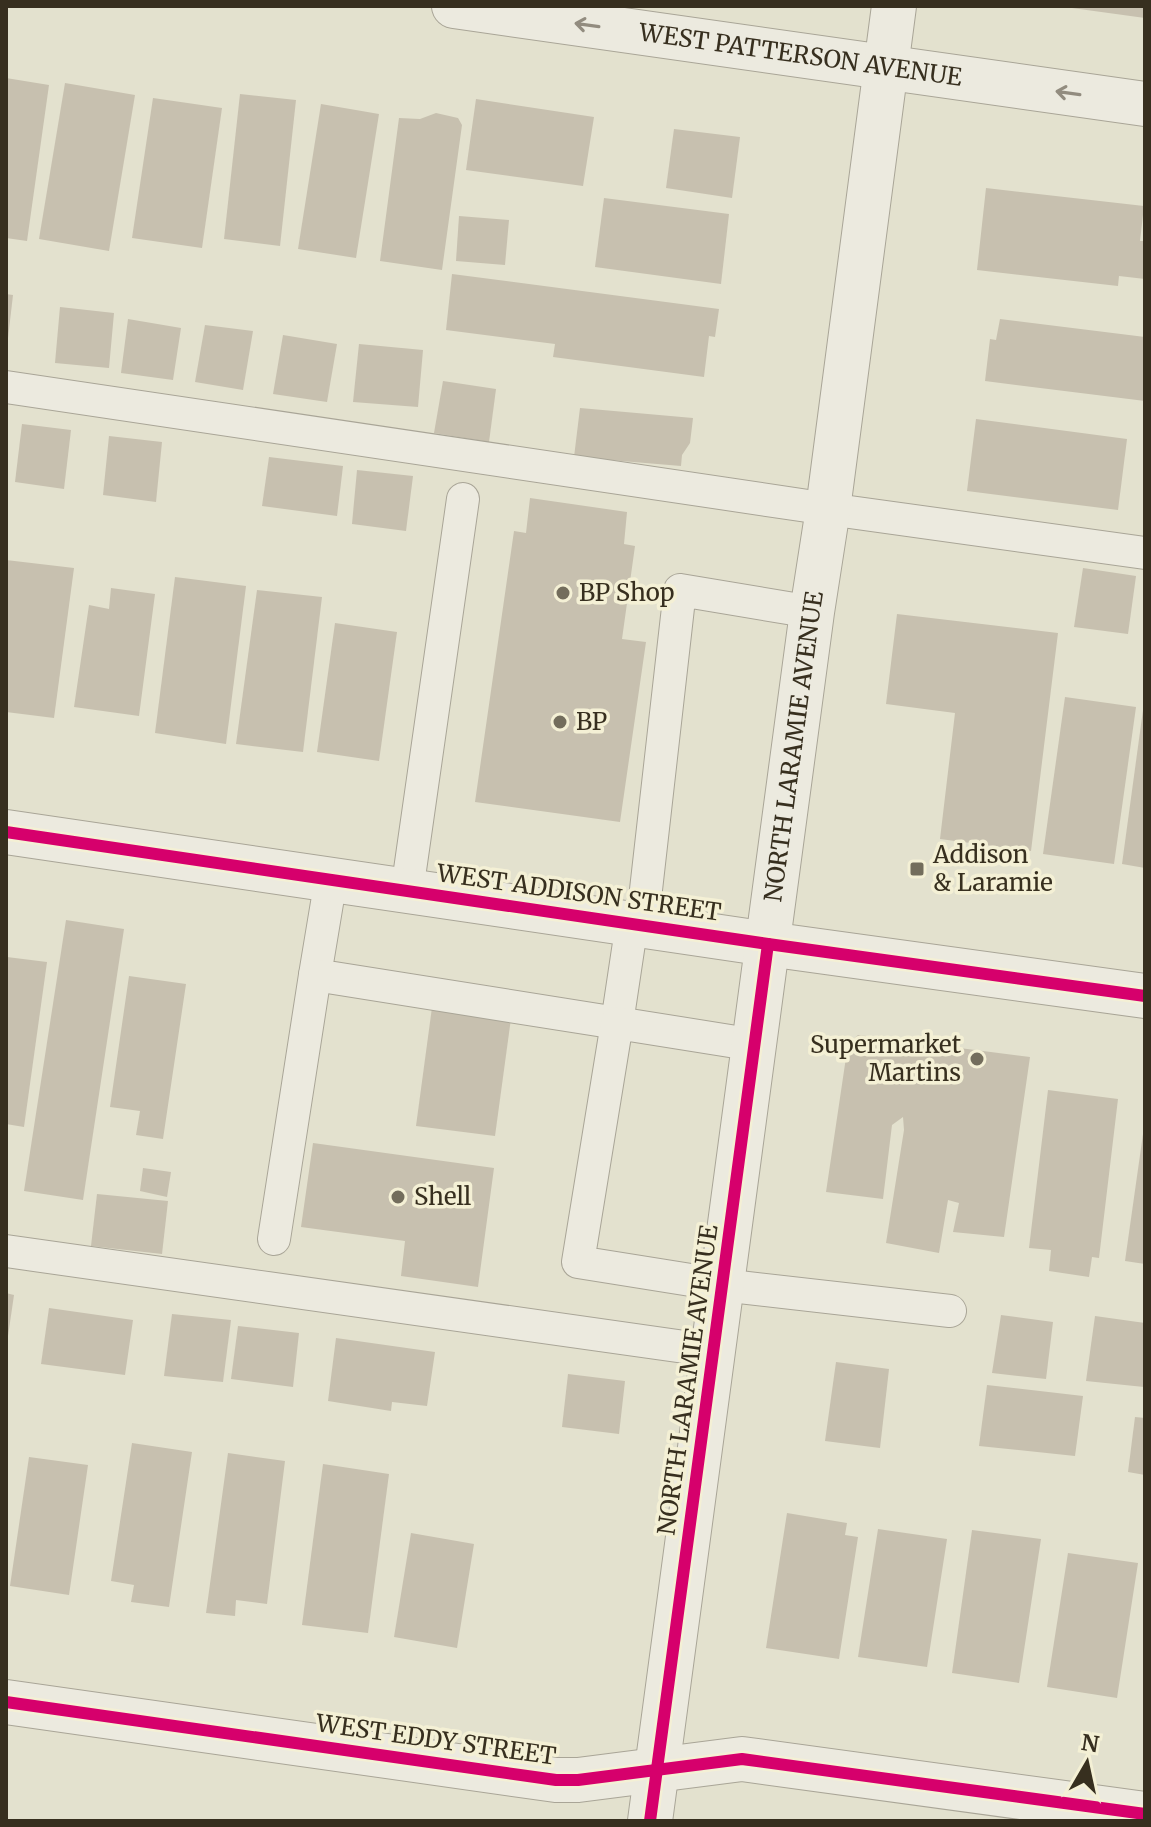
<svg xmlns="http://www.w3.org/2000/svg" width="1151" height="1827" viewBox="0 0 1151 1827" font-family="Merriweather,serif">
<rect width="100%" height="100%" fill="#e3e1ce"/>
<g fill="#c7c0af">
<polygon points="1072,6 1145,6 1145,18 1072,8"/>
<polygon points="6,78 49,85 27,241 6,238"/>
<polygon points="65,83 135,95 109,251 39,239"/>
<polygon points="240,94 296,100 280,246 224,239"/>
<polygon points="153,98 222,108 202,248 132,238"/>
<polygon points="476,99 594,117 583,186 466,170"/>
<polygon points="321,104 379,114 356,258 298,249"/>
<polygon points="436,113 458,118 462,125 442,270 380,261 399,118 420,119"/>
<polygon points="674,129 740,137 732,198 666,188"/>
<polygon points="986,188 1144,206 1140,241 1145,241 1145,279 1119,276 1118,286 977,270"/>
<polygon points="604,198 729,214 721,284 595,267"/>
<polygon points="459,216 509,220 505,265 456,261"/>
<polygon points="452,274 719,309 715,337 709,336 704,377 553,357 555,344 446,330"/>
<polygon points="6,294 13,295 8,338 6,337"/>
<polygon points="60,307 114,313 109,368 55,363"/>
<polygon points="128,319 181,328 173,380 121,373"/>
<polygon points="1000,319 1145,337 1145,401 985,381 990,339 996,340"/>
<polygon points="205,325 253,331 243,390 195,382"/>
<polygon points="283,335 337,344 327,402 273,394"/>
<polygon points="359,344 423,350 418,407 353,402"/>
<polygon points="443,381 496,389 489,442 434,433"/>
<polygon points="580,408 693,418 690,443 682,455 681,466 574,457"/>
<polygon points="976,419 1127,439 1118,510 967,491"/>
<polygon points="22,424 71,430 64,489 15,482"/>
<polygon points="109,436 162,442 156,502 103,495"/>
<polygon points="269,457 343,466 337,516 262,506"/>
<polygon points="357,470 413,476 406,531 352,524"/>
<polygon points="530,498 627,512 624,544 635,546 622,639 646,642 620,822 475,802 514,531 526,533"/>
<polygon points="6,560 74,568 54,718 6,712"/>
<polygon points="1083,568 1136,576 1128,634 1074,627"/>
<polygon points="175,577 246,586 226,744 155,733"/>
<polygon points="111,588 155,594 139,716 74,707 89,605 109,609"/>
<polygon points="257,590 322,597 303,752 236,744"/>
<polygon points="897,614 1058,633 1031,851 940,839 955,713 886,704"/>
<polygon points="335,623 397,632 379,761 317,752"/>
<polygon points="1065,697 1136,707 1114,864 1043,854"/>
<polygon points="1143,710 1145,710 1145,868 1122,864"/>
<polygon points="66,920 124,929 83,1200 24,1191"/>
<polygon points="7,957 47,962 24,1127 6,1124"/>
<polygon points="129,976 186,984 163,1139 136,1135 140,1111 110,1107"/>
<polygon points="433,1000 512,1011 495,1136 416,1126"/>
<polygon points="858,1035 1030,1057 1004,1237 953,1232 959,1203 948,1200 939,1253 886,1243 904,1130 903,1117 892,1125 883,1199 826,1192 848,1044"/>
<polygon points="1048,1090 1118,1099 1099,1258 1092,1257 1089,1277 1049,1271 1051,1250 1029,1248"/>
<polygon points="1143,1134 1145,1134 1145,1264 1125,1261"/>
<polygon points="313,1143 494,1168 478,1287 401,1276 405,1241 301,1227"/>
<polygon points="143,1168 171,1172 167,1197 140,1191"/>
<polygon points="97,1194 168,1201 162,1254 91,1246"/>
<polygon points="6,1293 14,1295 8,1336 6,1336"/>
<polygon points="49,1308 133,1320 125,1375 41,1364"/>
<polygon points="172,1314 231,1320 223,1382 164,1376"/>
<polygon points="1001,1315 1053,1322 1046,1379 992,1373"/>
<polygon points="1095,1316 1145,1323 1144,1387 1086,1381"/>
<polygon points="238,1326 299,1333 293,1387 231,1379"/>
<polygon points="336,1338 435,1352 427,1406 392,1402 391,1411 328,1401"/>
<polygon points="836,1362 889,1369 880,1448 825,1441"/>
<polygon points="568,1374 625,1381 619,1434 562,1427"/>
<polygon points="987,1385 1083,1396 1075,1456 979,1446"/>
<polygon points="1135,1417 1145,1418 1145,1475 1128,1472"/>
<polygon points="132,1443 192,1452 169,1607 131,1602 134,1585 111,1581"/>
<polygon points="228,1453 285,1461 267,1604 236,1600 235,1616 206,1613"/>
<polygon points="29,1457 88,1465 69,1595 10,1586"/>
<polygon points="323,1464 389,1474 368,1633 302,1625"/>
<polygon points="787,1513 847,1523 845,1535 858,1537 839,1659 766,1648"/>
<polygon points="878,1529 947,1539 927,1667 858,1657"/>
<polygon points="972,1530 1041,1539 1019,1683 952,1673"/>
<polygon points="411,1533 474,1544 457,1648 394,1637"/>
<polygon points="1068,1553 1138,1563 1117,1698 1047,1687"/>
</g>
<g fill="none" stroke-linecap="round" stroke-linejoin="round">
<defs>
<g id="service">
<polyline points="6,387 828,509 1145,553"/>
<polyline points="331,879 315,975 617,1023 632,923"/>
<polyline points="407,891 463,499"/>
<polyline points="642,925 680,590 812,612"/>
<polyline points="755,1045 617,1023 578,1262 722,1285 950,1311"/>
<polyline points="274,1239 315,975"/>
<polyline points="6,1251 713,1351"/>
</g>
<g id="minor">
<path id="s1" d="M454,6L1145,104"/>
<polyline points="6,1702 556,1780 578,1780 742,1759 1145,1814"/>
</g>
<g id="tertiary">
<polyline points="6,832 768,944 1145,996"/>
<path id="s2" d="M650,1821L812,612L828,509L894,6"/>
</g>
</defs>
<use href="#service" stroke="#a9a597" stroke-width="34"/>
<use href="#minor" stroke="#a9a597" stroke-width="46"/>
<use href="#tertiary" stroke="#a9a597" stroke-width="46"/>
<use href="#service" stroke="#eceadf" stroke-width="32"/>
<use href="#minor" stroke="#eceadf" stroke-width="44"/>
<use href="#tertiary" stroke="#eceadf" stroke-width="44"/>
<defs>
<g id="cycleway">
<polyline points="6,832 768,944 1145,996"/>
<polyline points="6,1702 556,1780 578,1780 742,1759 1145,1814"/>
<polyline points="650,1821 768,944"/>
</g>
</defs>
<use href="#cycleway" stroke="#f4f0d5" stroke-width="17"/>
<use href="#cycleway" stroke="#d6006c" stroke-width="12"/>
</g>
<defs><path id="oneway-shaft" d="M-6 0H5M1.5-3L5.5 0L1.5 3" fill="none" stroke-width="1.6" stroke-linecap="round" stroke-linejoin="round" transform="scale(2)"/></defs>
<g stroke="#928c7f">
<use href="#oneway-shaft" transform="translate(587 25) rotate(-172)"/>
<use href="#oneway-shaft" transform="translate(1068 93) rotate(-172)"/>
</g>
<g fill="#736d5c" stroke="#f4f0d5" stroke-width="3">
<circle cx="563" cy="593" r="8"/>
<circle cx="560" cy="722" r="8"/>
<rect x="909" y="861" width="16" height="16" rx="4"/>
<circle cx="977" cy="1059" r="8"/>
<circle cx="398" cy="1197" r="8"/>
</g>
<g text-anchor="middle" stroke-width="7" stroke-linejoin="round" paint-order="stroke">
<g font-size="24" fill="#372f1f" stroke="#f4f0d5">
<text dy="8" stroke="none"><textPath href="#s1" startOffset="350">WEST PATTERSON AVENUE</textPath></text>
<text dy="8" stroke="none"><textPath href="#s2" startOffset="1084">NORTH LARAMIE AVENUE</textPath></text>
<text transform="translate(579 893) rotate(8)" y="8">WEST ADDISON STREET</text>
<text transform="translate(688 1380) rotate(-82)" y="8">NORTH LARAMIE AVENUE</text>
<text transform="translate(436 1740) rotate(8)" y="8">WEST EDDY STREET</text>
</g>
<g font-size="24" fill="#372f1f" stroke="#f4f0d5" text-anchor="start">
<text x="579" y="601">BP Shop</text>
<text x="576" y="730">BP</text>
<text x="933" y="863">Addison<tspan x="933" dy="28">&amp; Laramie</tspan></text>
<text x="961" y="1053" text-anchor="end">Supermarket<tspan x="961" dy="28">Martins</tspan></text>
<text x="414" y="1205">Shell</text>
</g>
</g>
<rect width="1151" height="1827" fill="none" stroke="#372f1f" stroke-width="16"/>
<g transform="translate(1087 1763) rotate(9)" stroke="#f4f0d5" stroke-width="6" paint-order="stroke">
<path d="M0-6L14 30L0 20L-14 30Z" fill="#372f1f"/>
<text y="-12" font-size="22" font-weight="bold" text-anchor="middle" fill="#372f1f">N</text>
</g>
</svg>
